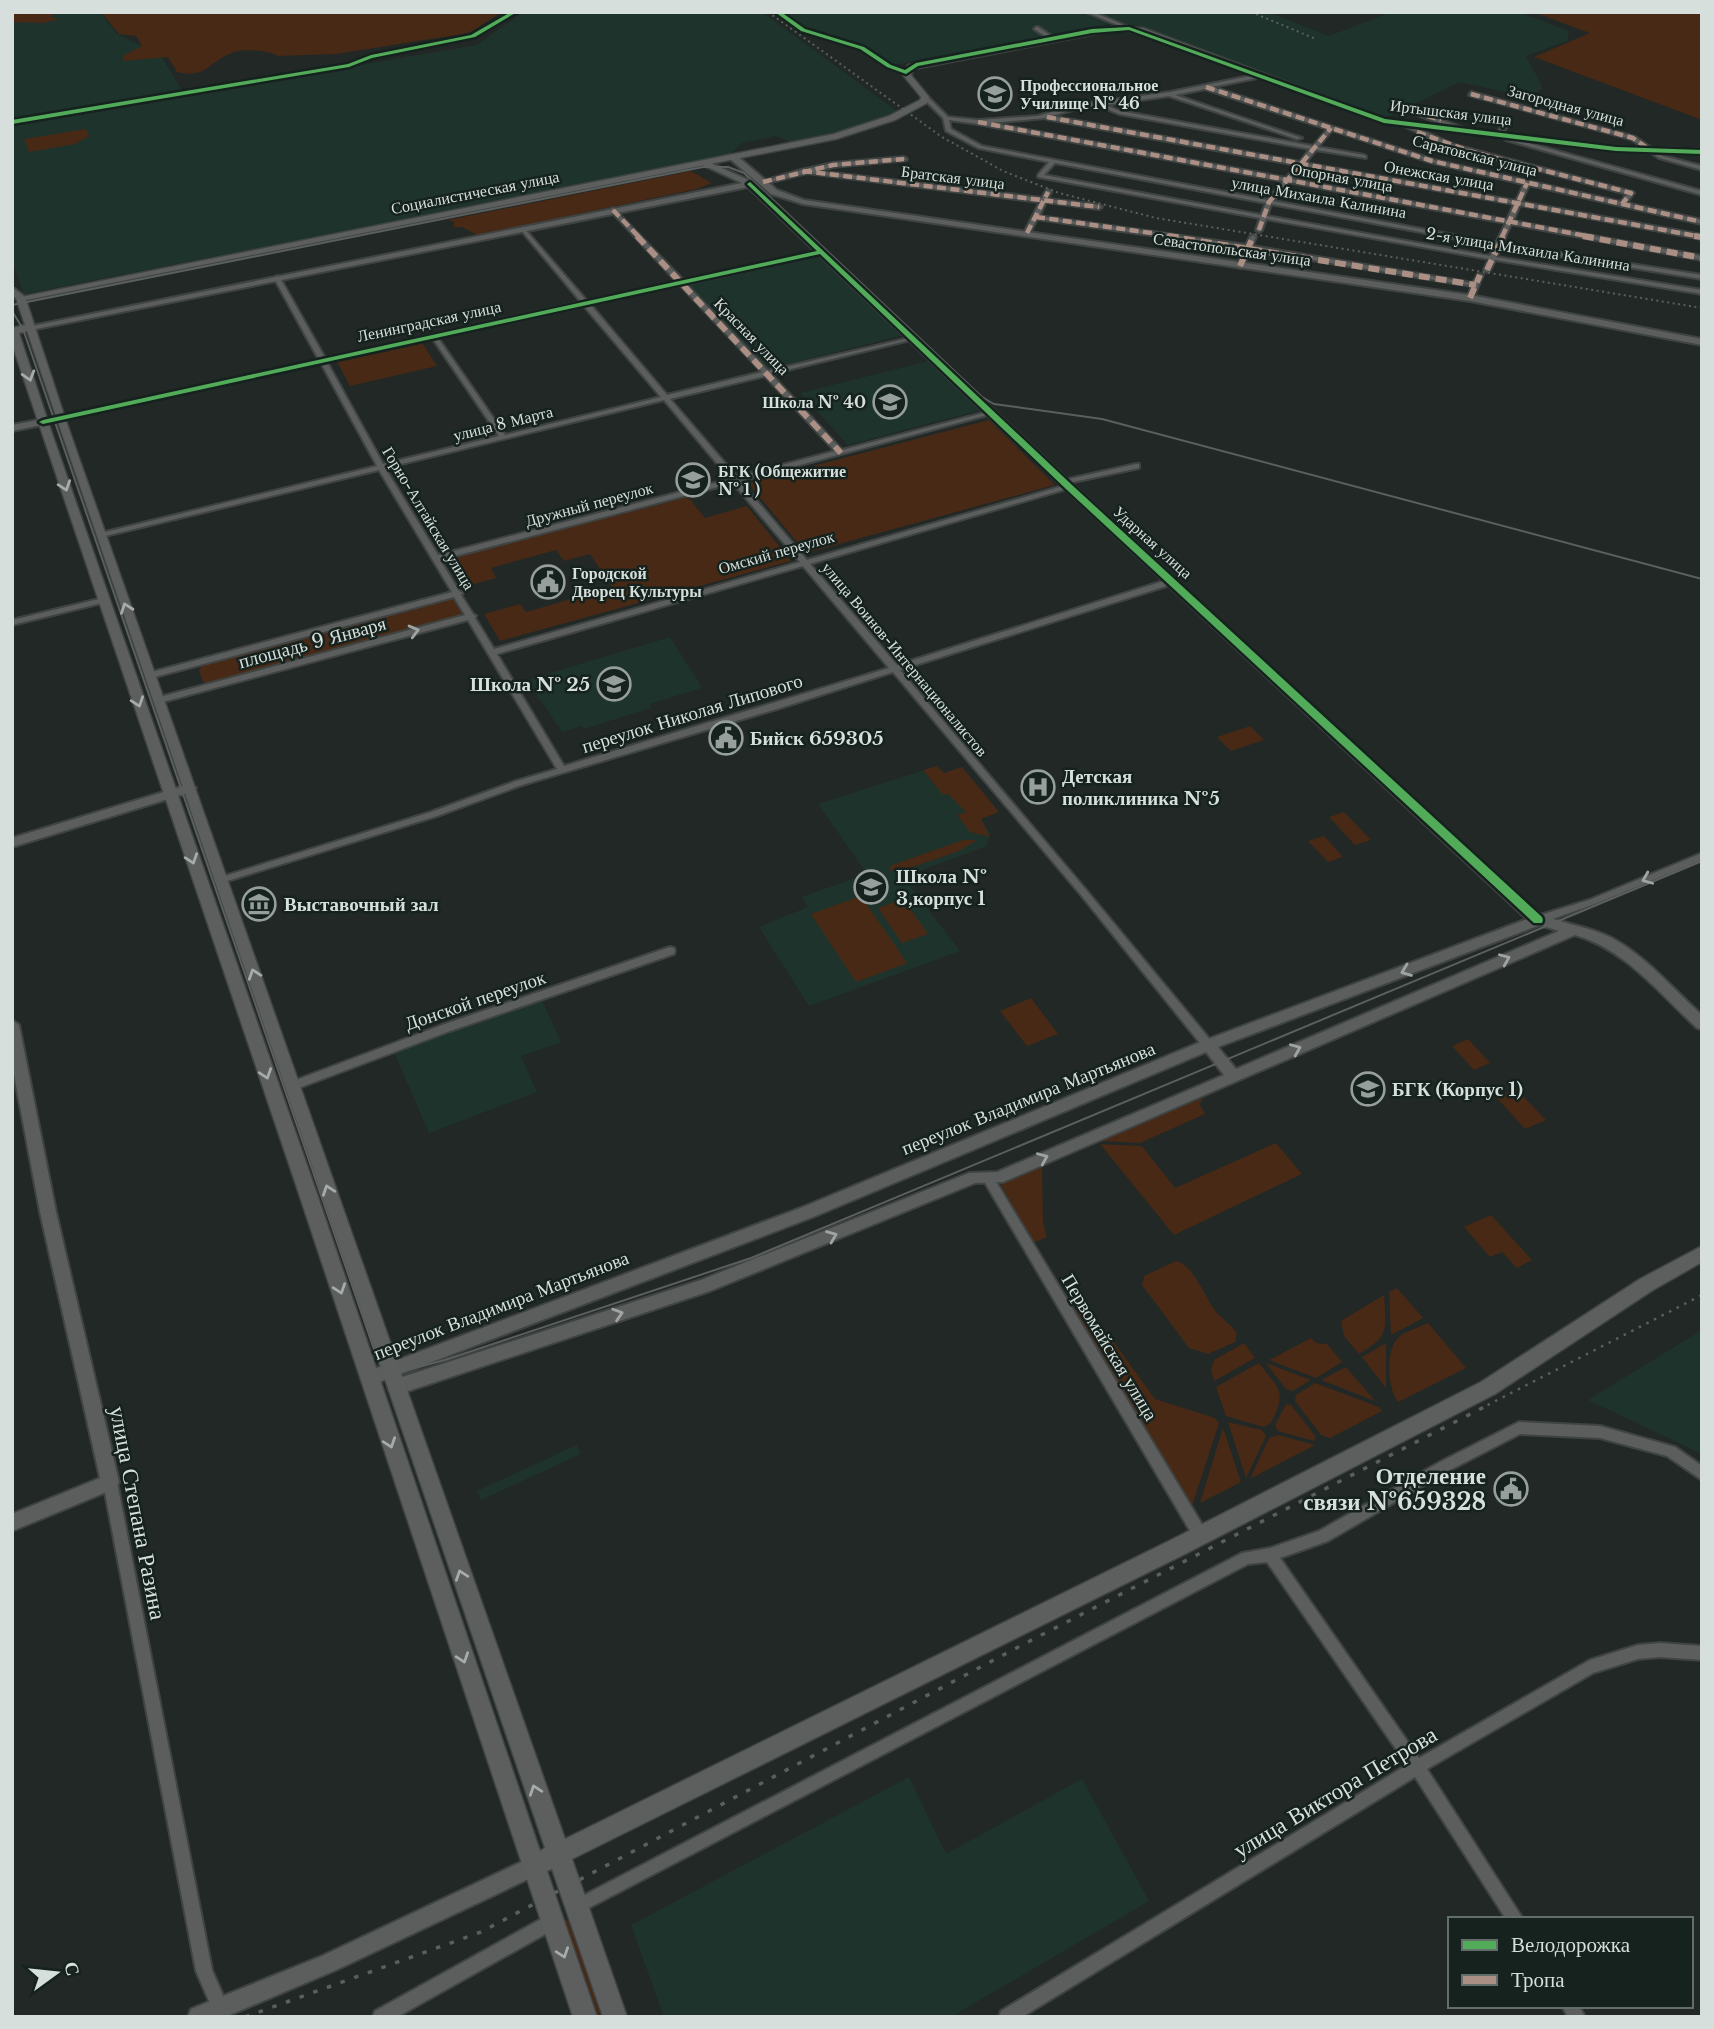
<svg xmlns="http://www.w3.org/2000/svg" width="1714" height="2029" viewBox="0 0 1714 2029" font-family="'Libre Baskerville',serif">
<rect width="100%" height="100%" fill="#212826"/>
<g fill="#1f332d">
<polygon points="12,12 100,12 117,34 161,56 183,92 12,120"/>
<polygon points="523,12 762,12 898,112 859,126 794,143 775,136 742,143 729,155 24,294 12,262 12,124 477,45"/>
<polygon points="782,12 1268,12 1329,36 1392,12 1518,12 1569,31 1567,41 1526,56 1543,88 1528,97 1460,82 1385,118 1361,112 1140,26 1109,24 894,65 869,49 802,26"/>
<polygon points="819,254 904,335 769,369 683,282"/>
<polygon points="929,361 981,410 848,445 800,393"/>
<polygon points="670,637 702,688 649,704 651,708 584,729 581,726 562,732 527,680"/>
<polygon points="937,766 944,773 962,767 999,812 981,819 990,833 987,846 903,877 960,951 809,1006 759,927 808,907 801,897 864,875 863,868 818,804"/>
<polygon points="541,998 561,1042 521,1056 537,1092 429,1133 394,1052"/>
<polygon points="1702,1330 1702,1454 1588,1400"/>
<polygon points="577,1445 581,1454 481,1500 477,1491"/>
<polygon points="909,1777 946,1854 1082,1779 1149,1901 951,2017 664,2017 631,1925"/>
</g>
<g fill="#472916">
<polygon points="12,12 57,12 50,17 60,19 42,23 12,22"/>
<path d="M101,12H502L469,33L336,54L278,56C267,50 246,49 234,52C211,59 207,80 177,72L168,57L123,61V56L142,46L136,36L119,34Z"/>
<polygon points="1533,12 1702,12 1702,120 1534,57 1590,33"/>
<polygon points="86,129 89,136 75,144 29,152 24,139"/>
<polygon points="691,171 712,183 697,189 477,235 462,227 454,227 454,222 448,220"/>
<polygon points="421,341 437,366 350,386 336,360"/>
<polygon points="989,420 1055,485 806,553 748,483"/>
<polygon points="688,497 705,518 747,506 791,561 500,641 484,614 520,604 526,612 612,587 590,554 564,561 556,550 491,568 496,578 467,586 451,558"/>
<polygon points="452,597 463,610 461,615 212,684 203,682 199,670 204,663"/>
<polygon points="1250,726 1264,740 1231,751 1217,737"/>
<polygon points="937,766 944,773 962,767 999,812 981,819 990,837 970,832 957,815 966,812 948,794 943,795 923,770"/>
<polygon points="1344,812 1371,840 1355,845 1329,817"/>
<polygon points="1324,836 1343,857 1328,862 1308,841"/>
<polygon points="963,840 977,840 959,851 898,872 889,870 892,865"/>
<polygon points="861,896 907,963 856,982 811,914"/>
<polygon points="903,899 928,934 902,943 878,908"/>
<polygon points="1031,998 1058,1034 1027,1046 1000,1011"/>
<polygon points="1468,1039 1490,1063 1474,1070 1452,1046"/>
<polygon points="1516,1089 1546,1120 1525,1129 1496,1097"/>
<polygon points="1200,1099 1203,1101 1199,1103 1205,1114 1140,1143 1100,1141"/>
<polygon points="1276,1143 1302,1174 1174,1235 1100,1144 1142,1146 1175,1188"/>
<polygon points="1042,1164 1043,1222 1047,1237 1033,1243 999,1181"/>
<polygon points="1491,1215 1532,1260 1517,1268 1502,1252 1490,1257 1464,1227"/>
<path d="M1176,1261C1195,1266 1205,1299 1217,1313C1224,1320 1231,1325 1237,1333L1235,1342L1208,1354L1189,1348L1142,1285L1144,1276Z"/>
<polygon points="1397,1288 1423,1318 1391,1335 1389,1292"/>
<path d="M1384,1295C1386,1330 1390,1336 1359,1354L1344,1336L1341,1321Z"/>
<polygon points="1087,1305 1155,1399 1215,1418 1219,1423 1192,1506 1071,1312"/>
<path d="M1428,1323L1466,1368L1398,1402C1387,1387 1386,1351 1397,1339C1402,1332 1420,1327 1428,1323Z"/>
<polygon points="1311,1338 1316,1343 1327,1344 1342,1362 1316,1378 1269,1360"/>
<polygon points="1244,1343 1255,1358 1214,1381 1211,1370 1214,1360"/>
<polygon points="1386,1343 1386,1388 1362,1357"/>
<path d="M1259,1363C1280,1390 1287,1392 1271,1423L1263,1427L1226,1416L1216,1387Z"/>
<polygon points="1266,1363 1311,1380 1293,1391 1286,1389"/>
<polygon points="1346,1367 1375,1401 1321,1380"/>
<polygon points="1315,1383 1379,1407 1382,1411 1330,1438 1321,1435 1295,1401 1296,1395"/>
<polygon points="1286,1404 1291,1405 1316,1437 1314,1441 1278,1431 1275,1425"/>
<polygon points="1228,1422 1262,1430 1266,1436 1246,1478"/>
<polygon points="1223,1428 1241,1482 1200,1503"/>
<polygon points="1278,1435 1315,1445 1250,1479 1269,1438"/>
<polygon points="572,1918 609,2017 593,2017 563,1922"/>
</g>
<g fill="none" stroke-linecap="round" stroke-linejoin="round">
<defs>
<g id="minor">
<polygon points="775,12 781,12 805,29 864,47 891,65 909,72 906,74 887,67 860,49 801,31"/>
<polygon points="1086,12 1093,12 1131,28 1127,29"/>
<polygon points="1036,27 1038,27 1056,39 1051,40 1034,29"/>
<path d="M1260,74L1262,77L1212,87L1434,160L1621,202L1627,194L1451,147L1397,123L1402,122L1455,145L1633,192L1634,193L1626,203L1702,220V224L1529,185L1521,202L1702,235V239L1520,205L1513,221L1702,256V260L1511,224L1502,244L1702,275V279L1501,247L1496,257L1702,290V294L1495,260L1490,270L1487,272L1484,270L1489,259L1266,219L1262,230L1259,232L1256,230L1260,218L1038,177V175L1049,162L978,148L946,131L943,118L922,97L927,96L948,117L978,120L1038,116L1075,105L1170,92ZM1205,89L1328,129L1313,146L1120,111L1105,105L1169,96L1297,139L1302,138L1175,95ZM1102,105V107L1119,114L1310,149L1300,162L1051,116L1076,109ZM1045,118L1047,119L1297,165L1286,178L991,123ZM949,120L978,124L1283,181L1268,200L982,146L951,129ZM1332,130L1430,162L1524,184L1516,201L1305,163L1316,150L1366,158V156L1364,155L1318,147ZM1055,163L1266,203L1261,215L1044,175ZM1303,166L1514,204L1507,220L1291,179ZM1289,182L1506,223L1496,243L1273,201ZM1271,204L1495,246L1490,256L1267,216Z"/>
<polygon points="1471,92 1635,137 1663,156 1702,166 1702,170 1659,158 1631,139 1469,95"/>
<polygon points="1414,110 1463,128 1464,129 1459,130 1412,113 1411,112"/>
<polygon points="1508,118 1511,120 1503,133 1510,138 1702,191 1702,195 1506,140 1497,133"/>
<polygon points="12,120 16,121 17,122 12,124"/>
<polygon points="904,157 907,159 906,160 833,167 816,171 1042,198 1046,191 1048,190 1051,192 1047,199 1099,205 1102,207 1099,209 1046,202 1039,216 1246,245 1250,237 1253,235 1256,237 1252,246 1473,283 1478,274 1483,275 1473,298 1470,300 1467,298 1472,286 1250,250 1243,266 1240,268 1237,266 1245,249 1227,246 1037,219 1029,234 1025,234 1024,233 1040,202 807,173 763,184 760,182 801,170 833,163"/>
<path d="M613,208L683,280L823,251L824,252L821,254L686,284L768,371L914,337V339L771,374L842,450L991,411L995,413L740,481L807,560L1066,485L1073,487L810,564L897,665L1170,579H1176V583L900,670L1087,891L1212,1042L1213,1045L1212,1048H1204L1081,895L893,672L777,709L522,785L437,816L224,882H218L216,880L218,878L431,812L516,781L557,769L468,620L159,703L155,700L156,698L465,615L454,597L151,678L147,675L148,673L452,592L379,470L101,537L97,535L101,533L377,466L321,363L43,424L39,422L43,420L319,360L274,278L277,276L280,278L325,358L581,302L521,230V228L523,227L587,301L677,282L611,211V209ZM680,285L762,372L667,395L590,304ZM584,306L661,397L505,435L438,338ZM433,339L499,436L383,464L327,362ZM765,376L835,451L737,477L670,399ZM664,400L730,479L438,555L385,468ZM733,483L800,562L494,649L475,618L476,616L473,614L461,595L463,593L459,591L440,560ZM803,566L889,668L564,766L497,654Z"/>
<polygon points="1136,464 1139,464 1139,468 1064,484 1060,482 1064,480"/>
<polygon points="103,598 107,600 106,602 12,625 12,620"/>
<polygon points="1702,853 1702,860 1595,904 1538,924 1533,920 1534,917 1589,900"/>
<polygon points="670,947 674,948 675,951 674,954 450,1031 296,1089 288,1089 287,1086 288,1083 442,1025"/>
<polygon points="988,1173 992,1175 1206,1531 1208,1536 1206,1541 1201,1542 1196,1541 984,1181 982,1178 984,1175"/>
<polygon points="1519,1422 1600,1426 1675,1447 1702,1466 1702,1480 1667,1456 1600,1438 1520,1434 1450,1470 1328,1541 1280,1558 1419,1758 1590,1660 1638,1645 1660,1643 1702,1646 1702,1660 1660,1657 1638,1659 1593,1673 1427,1769 1523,1919 1506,1919 1415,1777 1022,2017 999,2017 1001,2011 1407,1765 1267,1562 1248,1564 581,1912 576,1915 571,1912 568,1907 571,1902 1242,1553 1270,1548 1319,1531 1440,1462"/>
<polygon points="110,1476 115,1478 117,1482 212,1970 229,2009 227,2015 222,2017 215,2015 196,1971 103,1482 105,1478"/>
<polygon points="552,1913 558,1915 560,1921 558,1927 397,2017 373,2017 375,2011"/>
<polygon points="1562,2006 1579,2006 1585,2017 1568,2017"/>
</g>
<g id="tertiary">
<polygon points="730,155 736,155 777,190 804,200 1470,295 1702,339 1702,345 1470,301 803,204 771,194 730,159"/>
<path d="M706,161L753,182L1073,485L1534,911C1559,924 1585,925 1610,937C1645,955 1673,989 1702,1015V1029L1697,1028C1660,994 1625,949 1575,935L1003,1182L975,1183L710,1291L396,1395L390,1392L388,1387L390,1382L396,1379L701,1280L969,1173L997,1172L1224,1075L1206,1052L813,1217L369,1386L363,1383L361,1378L363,1373L803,1207L1203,1041L1527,919L1065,489L748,187L31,330L27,327L742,183L703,165L702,163ZM1540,925L1559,931L1236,1069L1218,1047Z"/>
<polygon points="12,287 24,296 24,300 18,300 12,295"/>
<polygon points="43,419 46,420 46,424 12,431 12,425"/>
<polygon points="190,784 196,788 194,791 12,847 12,838"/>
<polygon points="12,1020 19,1025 56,1212 119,1482 116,1488 12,1531 12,1514 100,1478 40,1212 12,1064"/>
<polygon points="534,1856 541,1859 544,1866 541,1873 336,1970 225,2017 188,2017 191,2009 322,1956"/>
</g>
<path id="secondary" d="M1111,27L1143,28L1385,119L1616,146L1702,149V155L1616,152L1384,123L1139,32L1111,31L914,69L911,75L929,97L927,103L895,120L836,139L26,300L66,421L565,1839L1171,1540L1481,1382L1640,1279L1702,1246V1262L1653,1290L1495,1394L1185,1554L572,1859L627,2017H603L552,1869L547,1871L597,2017H573L298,1191L12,344V328L25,325L16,298L834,134L889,116L920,100L921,97L903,75L908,65ZM27,331L545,1848L540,1851L316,1191L48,422L19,333Z"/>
</defs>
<use href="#minor" stroke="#3f4442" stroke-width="4"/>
<use href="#tertiary" stroke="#3f4442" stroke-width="4"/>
<use href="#secondary" stroke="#3f4442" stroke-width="3"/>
<use href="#minor" fill="#5b5e5d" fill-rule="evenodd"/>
<use href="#tertiary" fill="#5b5e5d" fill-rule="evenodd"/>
<use href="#secondary" fill="#5c5f5e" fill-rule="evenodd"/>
<g stroke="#5b5f5d" stroke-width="2">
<polyline points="12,305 703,167 728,167 744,173 982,397 994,404 1102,419 1702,579"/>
<polyline points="12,311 23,329 377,1358 390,1370 407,1370 445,1360 751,1258 1702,861"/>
</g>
<g stroke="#5b5f5d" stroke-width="2" stroke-dasharray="2 3.5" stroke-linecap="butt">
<polyline points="768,12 942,137 1003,171 1059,193 1156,218 1702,308"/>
<polyline points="1251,12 1316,39"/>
</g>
<polyline stroke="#5b5f5d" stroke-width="2.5" stroke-dasharray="2.5 6" stroke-linecap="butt" points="1480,1409 1702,1295"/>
<polyline stroke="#5b5f5d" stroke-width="3.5" stroke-dasharray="4.5 10" stroke-linecap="butt" points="245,2017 481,1932 1024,1644 1484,1407"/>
<g stroke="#ac8f84" stroke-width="4.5" stroke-dasharray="9 4.5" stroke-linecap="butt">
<polyline points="1206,87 1432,161 1702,222"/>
<polyline points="1471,94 1633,138 1650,150"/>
<polyline points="1414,112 1441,120"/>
<polyline points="1047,117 1702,237"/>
<polyline points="978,122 1592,237"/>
<polyline points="1417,132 1469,151 1631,193 1622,204"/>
<polyline points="803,171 1099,207"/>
<polyline points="763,182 833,165 904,159"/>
<polyline points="613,210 639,237"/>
<polyline points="1036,217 1180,237"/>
<polyline points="1259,230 1269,202 1331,128"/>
<polyline points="1027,233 1048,192"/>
<polyline points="1502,237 1527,183"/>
</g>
<g stroke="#ac8f84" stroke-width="6" stroke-dasharray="11 6" stroke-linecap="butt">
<polyline points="637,236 841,453"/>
<polyline points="1167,236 1476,285"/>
<polyline points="1583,236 1702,258"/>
<polyline points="1694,236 1702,237"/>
<polyline points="1240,266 1253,237"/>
<polyline points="1487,270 1503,236"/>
<polyline points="1470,298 1480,275"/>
</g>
<defs>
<g id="cycleway">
<polygon points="511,12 517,12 475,37 372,58 349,67 12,124 12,120 348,64 371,55 471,35"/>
<polygon points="775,12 781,12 805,29 864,47 891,65 905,70 916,63 1092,29 1129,27 1385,119 1616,147 1702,150 1702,154 1616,151 1384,123 1129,30 1092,33 918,66 906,74 887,67 860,49 801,31"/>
<polygon points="750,182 1072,485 1542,917 1543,920 1542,923 1534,923 1066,489 820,254 43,424 39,422 43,420 817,251 748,185 747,184"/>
</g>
</defs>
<use href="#cycleway" stroke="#15221e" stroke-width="5"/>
<use href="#cycleway" fill="#51ab58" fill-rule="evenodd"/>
</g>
<defs><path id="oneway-chevron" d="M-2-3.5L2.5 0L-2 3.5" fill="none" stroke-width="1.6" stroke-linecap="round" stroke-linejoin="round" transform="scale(1.75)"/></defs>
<g stroke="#a6acaa">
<use href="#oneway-chevron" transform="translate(29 376) rotate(73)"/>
<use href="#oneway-chevron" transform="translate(65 486) rotate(71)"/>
<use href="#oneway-chevron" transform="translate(126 608) rotate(-110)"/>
<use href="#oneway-chevron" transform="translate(138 702) rotate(71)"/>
<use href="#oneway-chevron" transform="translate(192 859) rotate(71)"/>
<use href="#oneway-chevron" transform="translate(254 974) rotate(-109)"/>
<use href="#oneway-chevron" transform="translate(266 1074) rotate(71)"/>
<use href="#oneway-chevron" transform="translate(328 1190) rotate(-109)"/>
<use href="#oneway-chevron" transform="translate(340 1289) rotate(71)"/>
<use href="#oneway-chevron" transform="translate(390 1443) rotate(71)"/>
<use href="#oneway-chevron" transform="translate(461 1575) rotate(-109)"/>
<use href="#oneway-chevron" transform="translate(463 1658) rotate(71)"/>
<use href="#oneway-chevron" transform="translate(535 1790) rotate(-109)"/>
<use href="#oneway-chevron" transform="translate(563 1953) rotate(71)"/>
</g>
<g stroke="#9fa5a3">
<use href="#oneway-chevron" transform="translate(414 631) rotate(-15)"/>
<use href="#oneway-chevron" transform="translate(1647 879) rotate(157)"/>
<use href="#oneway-chevron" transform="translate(1505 959) rotate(-23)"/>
<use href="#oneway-chevron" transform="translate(1406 971) rotate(159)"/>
<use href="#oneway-chevron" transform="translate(1296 1049) rotate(-23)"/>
<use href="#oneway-chevron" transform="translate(1043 1158) rotate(-23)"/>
<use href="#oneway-chevron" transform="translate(832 1236) rotate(-22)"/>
<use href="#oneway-chevron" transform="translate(618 1314) rotate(-18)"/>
</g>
<defs>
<symbol id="university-ring" viewBox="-11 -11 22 22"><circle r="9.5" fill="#15221e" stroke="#979f9c" stroke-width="1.5"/><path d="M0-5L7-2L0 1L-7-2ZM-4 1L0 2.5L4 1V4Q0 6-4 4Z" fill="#979f9c"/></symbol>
<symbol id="school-ring" viewBox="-11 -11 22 22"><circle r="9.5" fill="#15221e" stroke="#979f9c" stroke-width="1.5"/><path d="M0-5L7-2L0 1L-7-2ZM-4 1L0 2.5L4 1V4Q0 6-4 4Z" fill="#979f9c"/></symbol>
<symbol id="civic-ring" viewBox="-11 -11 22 22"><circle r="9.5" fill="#15221e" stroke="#979f9c" stroke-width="1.5"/><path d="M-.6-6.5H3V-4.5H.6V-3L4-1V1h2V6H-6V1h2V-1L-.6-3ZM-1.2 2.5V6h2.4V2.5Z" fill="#979f9c"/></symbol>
<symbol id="hospital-ring" viewBox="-11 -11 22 22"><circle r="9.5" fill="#15221e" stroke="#979f9c" stroke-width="1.5"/><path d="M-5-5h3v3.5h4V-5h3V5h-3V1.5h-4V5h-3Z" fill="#979f9c"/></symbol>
<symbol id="museum-ring" viewBox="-11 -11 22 22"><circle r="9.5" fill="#15221e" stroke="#979f9c" stroke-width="1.5"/><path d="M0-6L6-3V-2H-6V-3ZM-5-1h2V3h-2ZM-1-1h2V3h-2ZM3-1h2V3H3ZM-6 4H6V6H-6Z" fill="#979f9c"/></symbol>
</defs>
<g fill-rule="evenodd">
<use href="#university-ring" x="976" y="75" width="38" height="38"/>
<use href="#school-ring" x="871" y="383" width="38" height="38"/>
<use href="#university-ring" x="674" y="461" width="38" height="38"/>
<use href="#civic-ring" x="529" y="563" width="38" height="38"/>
<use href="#school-ring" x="595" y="665" width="38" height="38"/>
<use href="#civic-ring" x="707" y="719" width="38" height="38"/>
<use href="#hospital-ring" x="1019" y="768" width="38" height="38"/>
<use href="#school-ring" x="852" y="868" width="38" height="38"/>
<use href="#museum-ring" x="240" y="885" width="38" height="38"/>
<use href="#university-ring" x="1349" y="1070" width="38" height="38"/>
<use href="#civic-ring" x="1492" y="1470" width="38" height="38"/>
</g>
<g text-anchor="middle" stroke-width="5" stroke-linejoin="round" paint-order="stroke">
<g font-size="16" font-weight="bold" fill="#d7dfdc" stroke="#15221e" text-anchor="start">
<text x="1020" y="91">Профессиональное<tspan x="1020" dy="18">Училище № 46</tspan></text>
<text x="866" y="408" text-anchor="end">Школа № 40</text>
<text x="718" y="477">БГК (Общежитие<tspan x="718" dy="18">№ 1 )</tspan></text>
<text x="572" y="579">Городской<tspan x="572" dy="18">Дворец Культуры</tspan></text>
</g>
<g font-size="16" fill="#d7dfdc" stroke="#15221e">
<text transform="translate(1566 105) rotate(15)" y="6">Загородная улица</text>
<text transform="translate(1451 112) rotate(7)" y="6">Иртышская улица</text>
<text transform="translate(1475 155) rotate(14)" y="6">Саратовская улица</text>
<text transform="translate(1439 175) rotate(10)" y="6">Онежская улица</text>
<text transform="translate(953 177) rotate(7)" y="6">Братская улица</text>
<text transform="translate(1342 177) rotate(10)" y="6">Опорная улица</text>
<text transform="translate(475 192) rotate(-11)" y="6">Социалистическая улица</text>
<text transform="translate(1319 197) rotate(10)" y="6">улица Михаила Калинина</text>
<text transform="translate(1232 249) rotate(8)" y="6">Севастопольская улица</text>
<text transform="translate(1528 249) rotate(9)" y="6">2-я улица Михаила Калинина</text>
<text transform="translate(429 321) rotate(-12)" y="6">Ленинградская улица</text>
<text transform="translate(752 336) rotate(46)" y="6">Красная улица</text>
<text transform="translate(503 423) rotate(-14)" y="6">улица 8 Марта</text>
<text transform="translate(589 504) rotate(-15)" y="6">Дружный переулок</text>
<text transform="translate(429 518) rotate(59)" y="6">Горно-Алтайская улица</text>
<text transform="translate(1153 542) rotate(42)" y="6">Ударная улица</text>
<text transform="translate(776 552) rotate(-16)" y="6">Омский переулок</text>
<text transform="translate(905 659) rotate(50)" y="6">улица Воинов-Интернационалистов</text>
</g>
<g font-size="19" fill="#d7dfdc" stroke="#15221e">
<text transform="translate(312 642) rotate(-15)" y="7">площадь 9 Января</text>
<text transform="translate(692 713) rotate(-17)" y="7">переулок Николая Липового</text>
<text transform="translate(475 1000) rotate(-19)" y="7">Донской переулок</text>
<text transform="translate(1028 1098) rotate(-22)" y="7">переулок Владимира Мартьянова</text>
<text transform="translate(501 1305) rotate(-21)" y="7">переулок Владимира Мартьянова</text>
<text transform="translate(1110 1347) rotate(59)" y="7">Первомайская улица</text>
</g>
<g font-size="19" font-weight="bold" fill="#d7dfdc" stroke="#15221e" text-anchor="start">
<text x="590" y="691" text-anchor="end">Школа № 25</text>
<text x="750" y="745">Бийск 659305</text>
<text x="1062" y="783">Детская<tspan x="1062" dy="22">поликлиника №5</tspan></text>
<text x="896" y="883">Школа №<tspan x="896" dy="22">3,корпус 1</tspan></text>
<text x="284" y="911">Выставочный зал</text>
<text x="1392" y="1096">БГК (Корпус 1)</text>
</g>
<g font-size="23" font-weight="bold" fill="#d7dfdc" stroke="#15221e" text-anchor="end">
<text x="1486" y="1484">Отделение<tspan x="1486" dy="26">связи №659328</tspan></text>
</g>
<g font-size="23" fill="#d7dfdc" stroke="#15221e">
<text transform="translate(138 1513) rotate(79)" y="8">улица Степана Разина</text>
<text transform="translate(1335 1792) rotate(-31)" y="8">улица Виктора Петрова</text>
</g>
</g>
<rect width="1714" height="2029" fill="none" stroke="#d7dfdc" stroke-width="28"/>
<rect x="1448" y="1917" width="245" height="91" fill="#15221e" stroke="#636e6a" stroke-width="2"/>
<rect x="1462" y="1940" width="35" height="10" fill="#51ab58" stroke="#636e6a" stroke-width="2"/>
<text x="1511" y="1952" font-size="21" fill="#d7dfdc">Велодорожка</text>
<rect x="1462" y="1975" width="35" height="10" fill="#ac8f84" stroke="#636e6a" stroke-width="2"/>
<text x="1511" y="1987" font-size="21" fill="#d7dfdc">Тропа</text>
<g transform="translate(56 1973) rotate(75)" stroke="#15221e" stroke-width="5" paint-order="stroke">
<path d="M0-5L12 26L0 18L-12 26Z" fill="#d7dfdc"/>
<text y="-10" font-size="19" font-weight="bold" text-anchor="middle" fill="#d7dfdc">С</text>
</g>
</svg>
